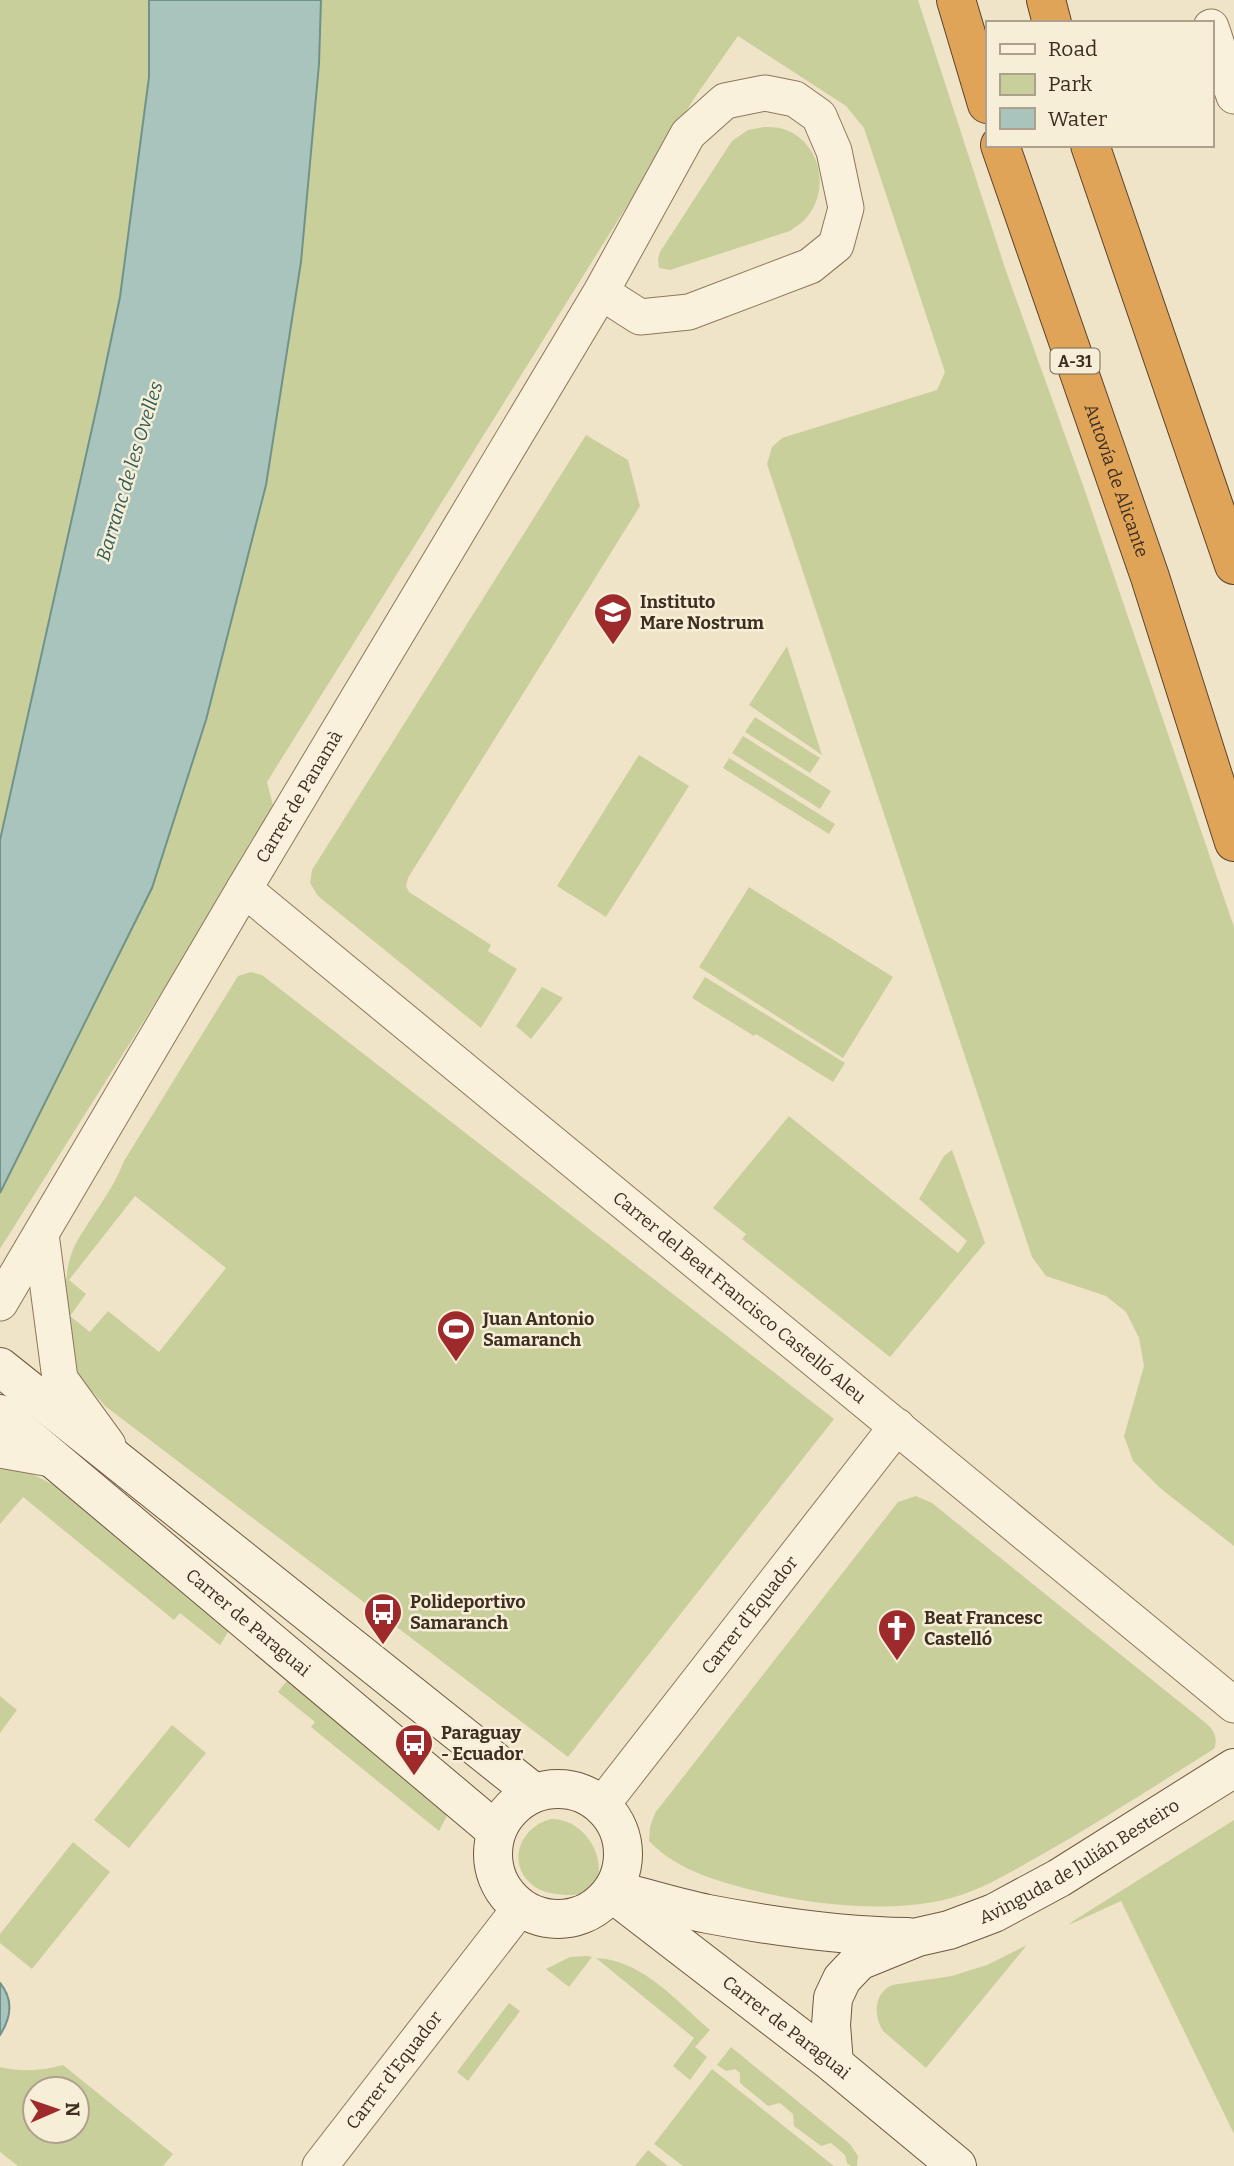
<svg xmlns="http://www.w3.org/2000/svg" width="1234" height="2166" viewBox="0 0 1234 2166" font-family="Bitter,serif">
<rect width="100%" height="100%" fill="#f0e4c8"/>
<g fill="#c9cf9b" fill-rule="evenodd">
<polygon points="0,0 149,0 149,76 120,297 99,397 0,840"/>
<polygon points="321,0 918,0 1006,271 1084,488 1234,927 1234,1546 1160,1488 1133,1461 1124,1436 1144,1366 1139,1338 1126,1312 1106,1296 1046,1276 1032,1257 767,464 772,447 782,438 937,390 945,372 864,128 846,106 738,36 695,97 267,782 275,813 0,1249 0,1193 152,888 206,720 266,485 301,262 319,64"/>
<path d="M764,127C769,127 775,127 780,128C819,138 832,187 807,217C803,223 796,226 790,231L670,270L659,268L658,259L660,252L732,141L748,130Z"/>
<polygon points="586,435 628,460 640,506 408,878 406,886 409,892 491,945 488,951 517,969 481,1028 318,896 310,883 312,870"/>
<polygon points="787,646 822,755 749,705"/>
<polygon points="755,717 820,758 810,773 745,732"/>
<polygon points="743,736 831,791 820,809 732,753"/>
<polygon points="639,755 689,786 606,917 557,886"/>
<polygon points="729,758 835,824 829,834 723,768"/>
<polygon points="749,887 893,977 843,1058 699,967"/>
<path d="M251,972L262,975L834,1419L568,1757L105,1406C96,1395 85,1385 78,1372C62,1344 60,1275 75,1245C91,1216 112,1192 124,1161L238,976ZM135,1196L226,1268L159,1352L108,1311L90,1332L70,1316L86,1294L69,1280Z"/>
<polygon points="705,977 845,1063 833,1082 756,1034 754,1036 692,998"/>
<polygon points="542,987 563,998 531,1039 516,1026"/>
<polygon points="789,1116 958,1253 967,1241 919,1199 944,1156 952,1150 985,1243 890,1357 742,1239 746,1234 713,1208"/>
<polygon points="0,1467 22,1469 68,1492 230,1629 220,1645 180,1613 174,1620 23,1497 0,1524"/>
<path d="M916,1496L932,1503L1207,1724C1215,1731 1218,1740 1214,1749C1156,1785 1100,1822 1041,1855C1009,1873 976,1894 939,1901C884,1912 818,1905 764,1893C724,1883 678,1872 649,1841L650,1827L655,1813L898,1502Z"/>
<polygon points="292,1679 450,1810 439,1831 311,1727 315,1722 278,1692 285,1683"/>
<polygon points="0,1696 17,1710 0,1733"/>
<polygon points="172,1725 206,1753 129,1848 94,1820"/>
<path d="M551,1819C601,1818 625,1906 557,1894C547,1893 536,1890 528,1881C507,1858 523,1826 551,1819Z"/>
<polygon points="1234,1820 1234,2134 1121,1901 1069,1925 1073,1921"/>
<polygon points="73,1842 110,1872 32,1969 0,1943 0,1934"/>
<path d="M1027,1945L926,2068L883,2031C873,2015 874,1993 892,1985L952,1976L987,1965Z"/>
<polygon points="587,1956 592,1957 569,1987 546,1969 570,1957"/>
<path d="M596,1958C643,1960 676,2001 710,2030L695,2047L707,2057L690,2080L673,2066L694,2038Z"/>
<polygon points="509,2003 520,2011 468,2081 457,2072"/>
<polygon points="731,2047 850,2144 858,2156 857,2166 851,2166 847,2163 845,2155 831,2143 821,2146 794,2126 793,2114 780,2103 768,2106 740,2083 740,2073 735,2069 726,2071 717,2065"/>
<path d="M63,2065L173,2154L163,2166H18L0,2152V2067C22,2072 41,2071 63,2065ZM77,2089V2131H35V2089Z"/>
<polygon points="712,2069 834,2166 683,2166 654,2144"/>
<polygon points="648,2150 668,2166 635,2166"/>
</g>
<g fill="#a9c4bc" stroke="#6f938a" stroke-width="2">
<polygon points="149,0 321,0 319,64 301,262 266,485 206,720 152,888 0,1193 0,840 99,397 120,297 149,77"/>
<path d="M0,1983C14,2000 11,2018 0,2035Z"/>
</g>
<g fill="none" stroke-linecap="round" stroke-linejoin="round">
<defs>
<g id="street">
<polyline points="1211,27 1234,96"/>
<path id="s1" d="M244,889L1234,1705"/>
<polyline points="41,1234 60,1379 108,1445"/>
<path id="s2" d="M0,1303L244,889L601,292L688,134L725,101L765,93L795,99L819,116L834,151L846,208L836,245L810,266L689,312L640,317L601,292"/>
<polyline points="0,1450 51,1459"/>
<path id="s3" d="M601,1806L897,1426"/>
<path id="s4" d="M320,2166L520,1908"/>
</g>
<g id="secondary">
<polyline points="0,1367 533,1792"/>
<path id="s5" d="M0,1414L496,1831"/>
<circle cx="558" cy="1854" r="65"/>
<path d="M619,1891C649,1899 678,1908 708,1914C771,1926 844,1936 908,1937"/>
<path id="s6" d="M612,1893L834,2064L957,2166"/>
<path id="s7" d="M834,2064L831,2025L833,1998L842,1979L859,1961L918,1937L949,1930L994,1913L1059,1878L1234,1768"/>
</g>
<g id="highway">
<polyline points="956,0 987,104"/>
<polyline points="1046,0 1052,23"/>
<path id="s8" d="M1000,145L1150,577L1234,842"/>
<polyline points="1090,145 1234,565"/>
</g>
</defs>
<use href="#street" stroke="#8d765c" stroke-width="37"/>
<use href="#secondary" stroke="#6f573f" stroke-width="40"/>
<use href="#highway" stroke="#5b4430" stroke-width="40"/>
<use href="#street" stroke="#faf1dc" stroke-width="35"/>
<use href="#secondary" stroke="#faf1dc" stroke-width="38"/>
<use href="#highway" stroke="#e0a458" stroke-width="38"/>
</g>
<defs>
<symbol id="school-pin" viewBox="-11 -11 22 30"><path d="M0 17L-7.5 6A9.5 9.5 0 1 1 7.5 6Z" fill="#9e2a2b" stroke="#f7eed8"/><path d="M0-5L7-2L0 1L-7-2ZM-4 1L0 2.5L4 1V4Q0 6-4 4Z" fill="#fff"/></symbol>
<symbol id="stadium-pin" viewBox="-11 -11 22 30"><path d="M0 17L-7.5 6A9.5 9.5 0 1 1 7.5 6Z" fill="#9e2a2b" stroke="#f7eed8"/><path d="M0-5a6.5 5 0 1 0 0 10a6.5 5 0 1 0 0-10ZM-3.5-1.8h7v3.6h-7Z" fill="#fff"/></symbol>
<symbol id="bus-pin" viewBox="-11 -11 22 30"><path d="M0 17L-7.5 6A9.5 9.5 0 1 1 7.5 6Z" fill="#9e2a2b" stroke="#f7eed8"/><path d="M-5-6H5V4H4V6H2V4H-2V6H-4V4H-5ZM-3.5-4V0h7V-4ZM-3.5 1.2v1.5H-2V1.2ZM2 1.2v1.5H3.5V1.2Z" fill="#fff"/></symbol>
<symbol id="church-pin" viewBox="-11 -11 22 30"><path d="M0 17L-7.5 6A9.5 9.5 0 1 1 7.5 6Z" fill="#9e2a2b" stroke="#f7eed8"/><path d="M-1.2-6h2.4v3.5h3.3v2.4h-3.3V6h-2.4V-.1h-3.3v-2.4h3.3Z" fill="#fff"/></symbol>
</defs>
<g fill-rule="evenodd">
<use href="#school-pin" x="591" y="590" width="44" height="60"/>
<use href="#stadium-pin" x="434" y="1307" width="44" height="60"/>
<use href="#bus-pin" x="361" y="1590" width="44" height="60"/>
<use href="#church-pin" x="875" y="1606" width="44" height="60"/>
<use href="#bus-pin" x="392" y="1721" width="44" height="60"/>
</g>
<g text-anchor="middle" stroke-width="5" stroke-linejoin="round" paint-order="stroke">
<rect fill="#f7eed8" stroke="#756857" stroke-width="2" x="1050.5" y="348.5" width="49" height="25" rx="5"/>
<g font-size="16" font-weight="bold" fill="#3d2e20">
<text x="1075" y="367">A-31</text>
</g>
<g font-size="18" fill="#3d2e20" stroke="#f7eed8">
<text dy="6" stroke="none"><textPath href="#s8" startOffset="355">Autovía de Alicante</textPath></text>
<text dy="6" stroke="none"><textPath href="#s2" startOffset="588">Carrer de Panamà</textPath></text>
<text dy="6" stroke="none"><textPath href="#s1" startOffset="642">Carrer del Beat Francisco Castelló Aleu</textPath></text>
<text dy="6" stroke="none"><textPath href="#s3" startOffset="242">Carrer d'Equador</textPath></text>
<text dy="6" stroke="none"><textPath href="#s5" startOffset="324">Carrer de Paraguai</textPath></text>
<text dy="6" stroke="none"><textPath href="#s7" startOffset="355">Avinguda de Julián Besteiro</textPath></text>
<text dy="6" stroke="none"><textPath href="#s6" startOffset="220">Carrer de Paraguai</textPath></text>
<text dy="6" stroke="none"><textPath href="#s4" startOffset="121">Carrer d'Equador</textPath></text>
</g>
<g font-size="18" font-weight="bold" fill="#3d2e20" stroke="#f7eed8" text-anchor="start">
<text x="640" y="608">Instituto<tspan x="640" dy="21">Mare Nostrum</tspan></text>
<text x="483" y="1325">Juan Antonio<tspan x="483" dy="21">Samaranch</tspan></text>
<text x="410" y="1608">Polideportivo<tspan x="410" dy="21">Samaranch</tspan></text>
<text x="924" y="1624">Beat Francesc<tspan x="924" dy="21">Castelló</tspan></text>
<text x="441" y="1739">Paraguay<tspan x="441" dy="21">- Ecuador</tspan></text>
</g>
<g font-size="19" font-style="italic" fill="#2f5d5a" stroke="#f7eed8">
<text transform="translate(129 471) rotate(-73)" y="7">Barranc de les Ovelles</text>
</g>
</g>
<rect x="986" y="21" width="228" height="126" fill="#f7eed8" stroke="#ada18e" stroke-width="2"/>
<rect x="1000" y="44" width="35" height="10" fill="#faf1dc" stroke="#ada18e" stroke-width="2"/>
<text x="1048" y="56" font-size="21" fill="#3d2e20">Road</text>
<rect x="1000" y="74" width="35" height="21" fill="#c9cf9b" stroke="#ada18e" stroke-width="2"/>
<text x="1048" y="91" font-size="21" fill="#3d2e20">Park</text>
<rect x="1000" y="108" width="35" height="21" fill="#a9c4bc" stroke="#ada18e" stroke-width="2"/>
<text x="1048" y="126" font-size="21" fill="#3d2e20">Water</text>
<g transform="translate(56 2110) rotate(88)"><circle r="33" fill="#f7eed8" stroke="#ada18e" stroke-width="2"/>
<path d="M0-5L12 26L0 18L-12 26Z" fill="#9e2a2b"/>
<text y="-10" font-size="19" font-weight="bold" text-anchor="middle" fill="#3d2e20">N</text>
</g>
</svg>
